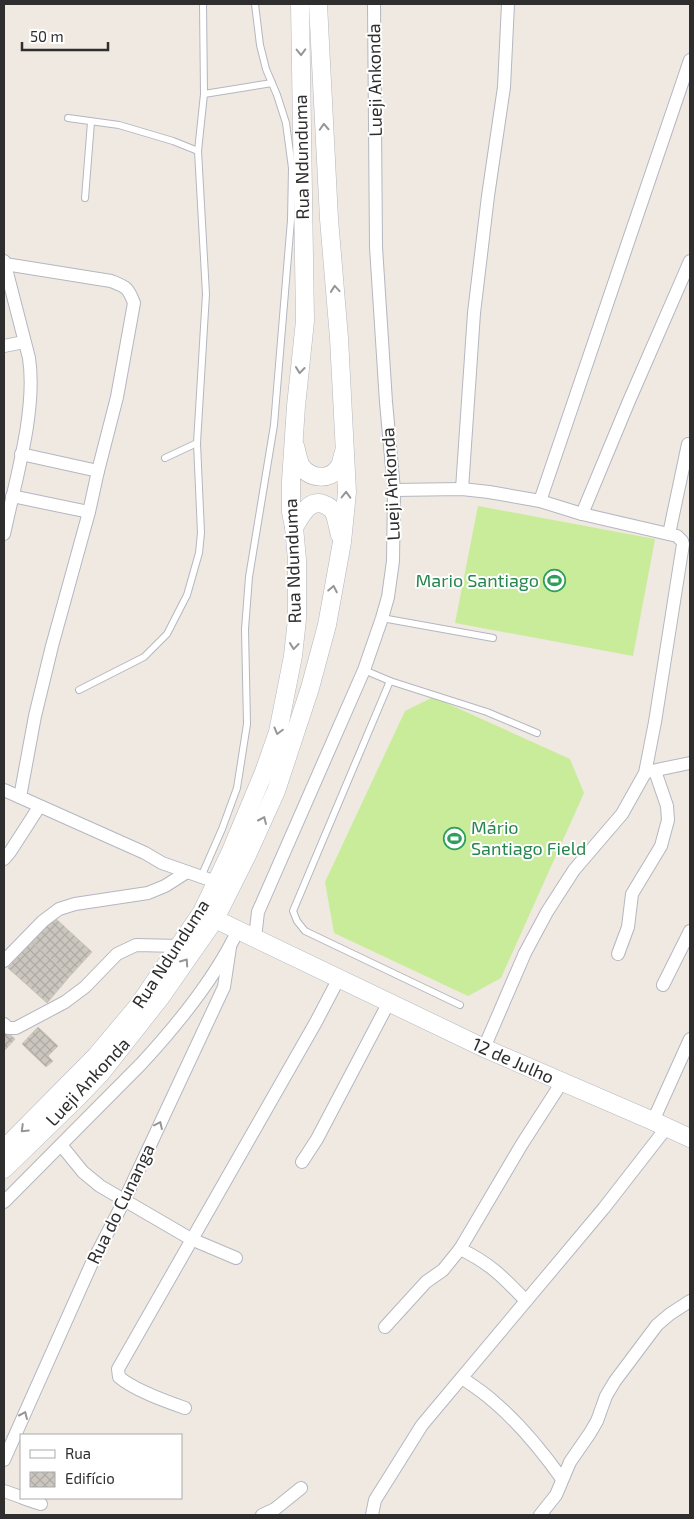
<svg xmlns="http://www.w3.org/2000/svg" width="694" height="1519" viewBox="0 0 694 1519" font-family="'Exo 2',sans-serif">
<defs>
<pattern id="building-cross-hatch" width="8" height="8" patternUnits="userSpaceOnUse" patternTransform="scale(1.25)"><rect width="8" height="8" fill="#cbc7bf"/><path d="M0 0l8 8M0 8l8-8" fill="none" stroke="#afaba4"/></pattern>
</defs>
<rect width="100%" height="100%" fill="#efe9e1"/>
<g fill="#c9ec9a">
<polygon points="478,506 655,539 633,656 455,623"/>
<polygon points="433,697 570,759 584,793 501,978 468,996 334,933 325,882 405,711"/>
</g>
<g fill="url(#building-cross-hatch)" stroke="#cbc5ba">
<polygon points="54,917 92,952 70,976 31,941"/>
<polygon points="31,941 70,976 47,1003 8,968"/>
<polygon points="38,1027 58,1046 48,1056 53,1061 46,1067 22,1044"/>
<polygon points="4,1029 15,1039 4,1051"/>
</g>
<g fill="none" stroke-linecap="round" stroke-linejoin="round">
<defs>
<g id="lane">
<polyline points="204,94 272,83"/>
<polyline points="68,118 119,125 173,141 198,151"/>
<polyline points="85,198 91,122"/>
<polyline points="165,458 197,443"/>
<polyline points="382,618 493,638"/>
<polyline points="364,670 390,681 487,712 537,733"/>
<polyline points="390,681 293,911 297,921 305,931 460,1005"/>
<polyline points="79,690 144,657 167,634 187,595 199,553 201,533 197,443 206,294 198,151 204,94 203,4"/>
<polyline points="201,877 222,829 237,788 247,724 245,629 249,577 274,425 291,220 292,168 286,123 277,95 266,69 260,45 255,4"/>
</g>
<g id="street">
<path d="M4,261L29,358C37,410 15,482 4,534"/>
<path d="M5,264L111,281C126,287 128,287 134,303L117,397L98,471L89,512L52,646L35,716L20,797"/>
<polyline points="4,346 24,342"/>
<polyline points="21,454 98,471"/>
<polyline points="462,489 474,313 488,196 504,87 508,4"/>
<polyline points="394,490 462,489 489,492 540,501 582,514 677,536 682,541 683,544 655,722 645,773 622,814 574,870 547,912 525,953 484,1048"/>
<polyline points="12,496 89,512"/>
<polyline points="540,501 690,60"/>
<polyline points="582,514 629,401 690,261"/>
<polyline points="669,534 688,444"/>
<polyline points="647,772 690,763"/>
<polyline points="4,790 145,853 162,863 216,882"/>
<polyline points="4,859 10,852 39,807"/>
<polyline points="255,938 258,912 364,670 382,618 388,597 393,561 394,490 386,402 376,247 374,4"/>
<polyline points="618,954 628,927 632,894 661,846 668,820 667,806 655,771"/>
<polyline points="4,961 43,921 59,909 75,904 148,893 165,886 187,872"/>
<polyline points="663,985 690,931"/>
<polyline points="4,1024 8,1028 16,1028 65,1002 85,987 117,954 136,945 179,946"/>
<polyline points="653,1121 690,1039"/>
<polyline points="61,1145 83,1172 100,1186 191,1239 236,1258"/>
<polyline points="302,1162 317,1139 389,1002"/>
<path d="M4,1202L141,1064C178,1024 215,979 238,930"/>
<path d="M460,1249C490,1263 504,1278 526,1301"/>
<polyline points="385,1327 426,1282 443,1270 460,1249 522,1144 562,1082"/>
<path d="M462,1378C472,1385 483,1392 493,1401C519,1423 542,1451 562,1479"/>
<path d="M185,1408C165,1401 134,1390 119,1377L118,1369L316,1022L339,978"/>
<polyline points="4,1460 91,1265 124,1201 224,987 230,947"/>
<polyline points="4,1491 21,1497"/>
<polyline points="23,1498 41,1504"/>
<polyline points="262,1515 275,1509 301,1488"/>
<polyline points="372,1515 375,1500 422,1425 604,1208 667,1127"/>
<polyline points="540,1515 556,1495 570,1462 590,1433 597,1421 606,1396 615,1381 657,1325 670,1314 690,1301"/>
</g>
<g id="secondary">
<path d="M295,446C297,452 298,461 301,466C310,479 330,481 339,467C342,463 342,456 344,452"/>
<path d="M294,527C301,517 308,499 323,504C329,506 333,509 335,515C337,521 338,528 340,535"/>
<polyline points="215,919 484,1048 653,1121 690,1138"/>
<polyline points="4,1149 96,1056 138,1006 179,946 202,912 231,851 264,772 278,732 293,656 297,619 297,560 294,527 291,512 291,481 296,406 305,321 300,4"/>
<polyline points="4,1169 78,1097 101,1073 160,998 215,919 247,855 276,791 310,688 327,625 342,542 347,492 339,338 329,219 318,4"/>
</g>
</defs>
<use href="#lane" stroke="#b4b7c1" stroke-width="8"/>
<use href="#street" stroke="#b4b7c1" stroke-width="14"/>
<use href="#secondary" stroke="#b4b7c1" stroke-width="19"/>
<use href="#lane" stroke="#fff" stroke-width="6"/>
<use href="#street" stroke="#fff" stroke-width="12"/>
<use href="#secondary" stroke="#fff" stroke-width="18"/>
</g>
<defs><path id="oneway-chevron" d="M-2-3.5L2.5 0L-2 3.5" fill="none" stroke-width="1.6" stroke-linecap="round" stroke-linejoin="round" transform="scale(1.25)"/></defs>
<g stroke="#969696">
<use href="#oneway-chevron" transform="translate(301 52) rotate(89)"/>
<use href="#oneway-chevron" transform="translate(324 127) rotate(-93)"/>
<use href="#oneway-chevron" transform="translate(335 289) rotate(-95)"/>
<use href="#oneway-chevron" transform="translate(300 370) rotate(96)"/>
<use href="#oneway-chevron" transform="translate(346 495) rotate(-89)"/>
<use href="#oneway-chevron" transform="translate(333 589) rotate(-79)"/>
<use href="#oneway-chevron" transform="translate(294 646) rotate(96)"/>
<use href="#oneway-chevron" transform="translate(278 731) rotate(105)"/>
<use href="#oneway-chevron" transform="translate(263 820) rotate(-66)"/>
<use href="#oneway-chevron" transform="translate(185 962) rotate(-55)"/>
<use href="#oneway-chevron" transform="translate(159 1125) rotate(-65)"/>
<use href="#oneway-chevron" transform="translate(24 1129) rotate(136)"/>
<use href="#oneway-chevron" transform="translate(24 1415) rotate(-66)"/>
</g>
<defs>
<symbol id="stadium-ring" viewBox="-11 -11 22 22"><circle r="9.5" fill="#fff" stroke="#2e9e5b" stroke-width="1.5"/><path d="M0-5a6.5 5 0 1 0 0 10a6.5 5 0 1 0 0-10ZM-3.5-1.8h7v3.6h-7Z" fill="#2e9e5b"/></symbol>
</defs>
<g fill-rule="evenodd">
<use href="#stadium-ring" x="542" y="568" width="25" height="25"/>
<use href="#stadium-ring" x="442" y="826" width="25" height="25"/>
</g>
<g text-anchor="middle" stroke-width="4" stroke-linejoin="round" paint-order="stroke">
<g font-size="18" fill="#2e2e2e" stroke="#fff">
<text transform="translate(375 80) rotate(-91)" y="6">Lueji Ankonda</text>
<text transform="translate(302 157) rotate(-91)" y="6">Rua Ndunduma</text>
<text transform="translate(391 484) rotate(-93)" y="6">Lueji Ankonda</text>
<text transform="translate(293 561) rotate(-92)" y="6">Rua Ndunduma</text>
<text transform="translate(171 954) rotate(-57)" y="6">Rua Ndunduma</text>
<text transform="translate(513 1061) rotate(24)" y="6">12 de Julho</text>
<text transform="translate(88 1082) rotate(-47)" y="6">Lueji Ankonda</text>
<text transform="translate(121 1204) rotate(-64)" y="6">Rua do Cunanga</text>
</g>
<g font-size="18" fill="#27864d" stroke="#fff" text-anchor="end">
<text x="539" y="587">Mario Santiago</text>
<text x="471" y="834" text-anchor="start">Mário<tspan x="471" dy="21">Santiago Field</tspan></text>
</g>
</g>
<rect width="694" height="1519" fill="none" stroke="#2e2e2e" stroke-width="10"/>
<rect x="20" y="1434" width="162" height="65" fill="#ffffff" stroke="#ababab"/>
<rect x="30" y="1450" width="25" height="8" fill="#ffffff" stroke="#ababab"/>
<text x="65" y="1459" font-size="15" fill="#2e2e2e">Rua</text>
<rect x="30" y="1472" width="25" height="15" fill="url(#building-cross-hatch)" stroke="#ababab"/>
<text x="65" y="1484" font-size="15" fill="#2e2e2e">Edifício</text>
<path d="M22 42v8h86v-8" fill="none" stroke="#2e2e2e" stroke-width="2.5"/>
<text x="30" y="42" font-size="15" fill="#2e2e2e" stroke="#ffffff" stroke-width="4" paint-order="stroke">50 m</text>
</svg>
